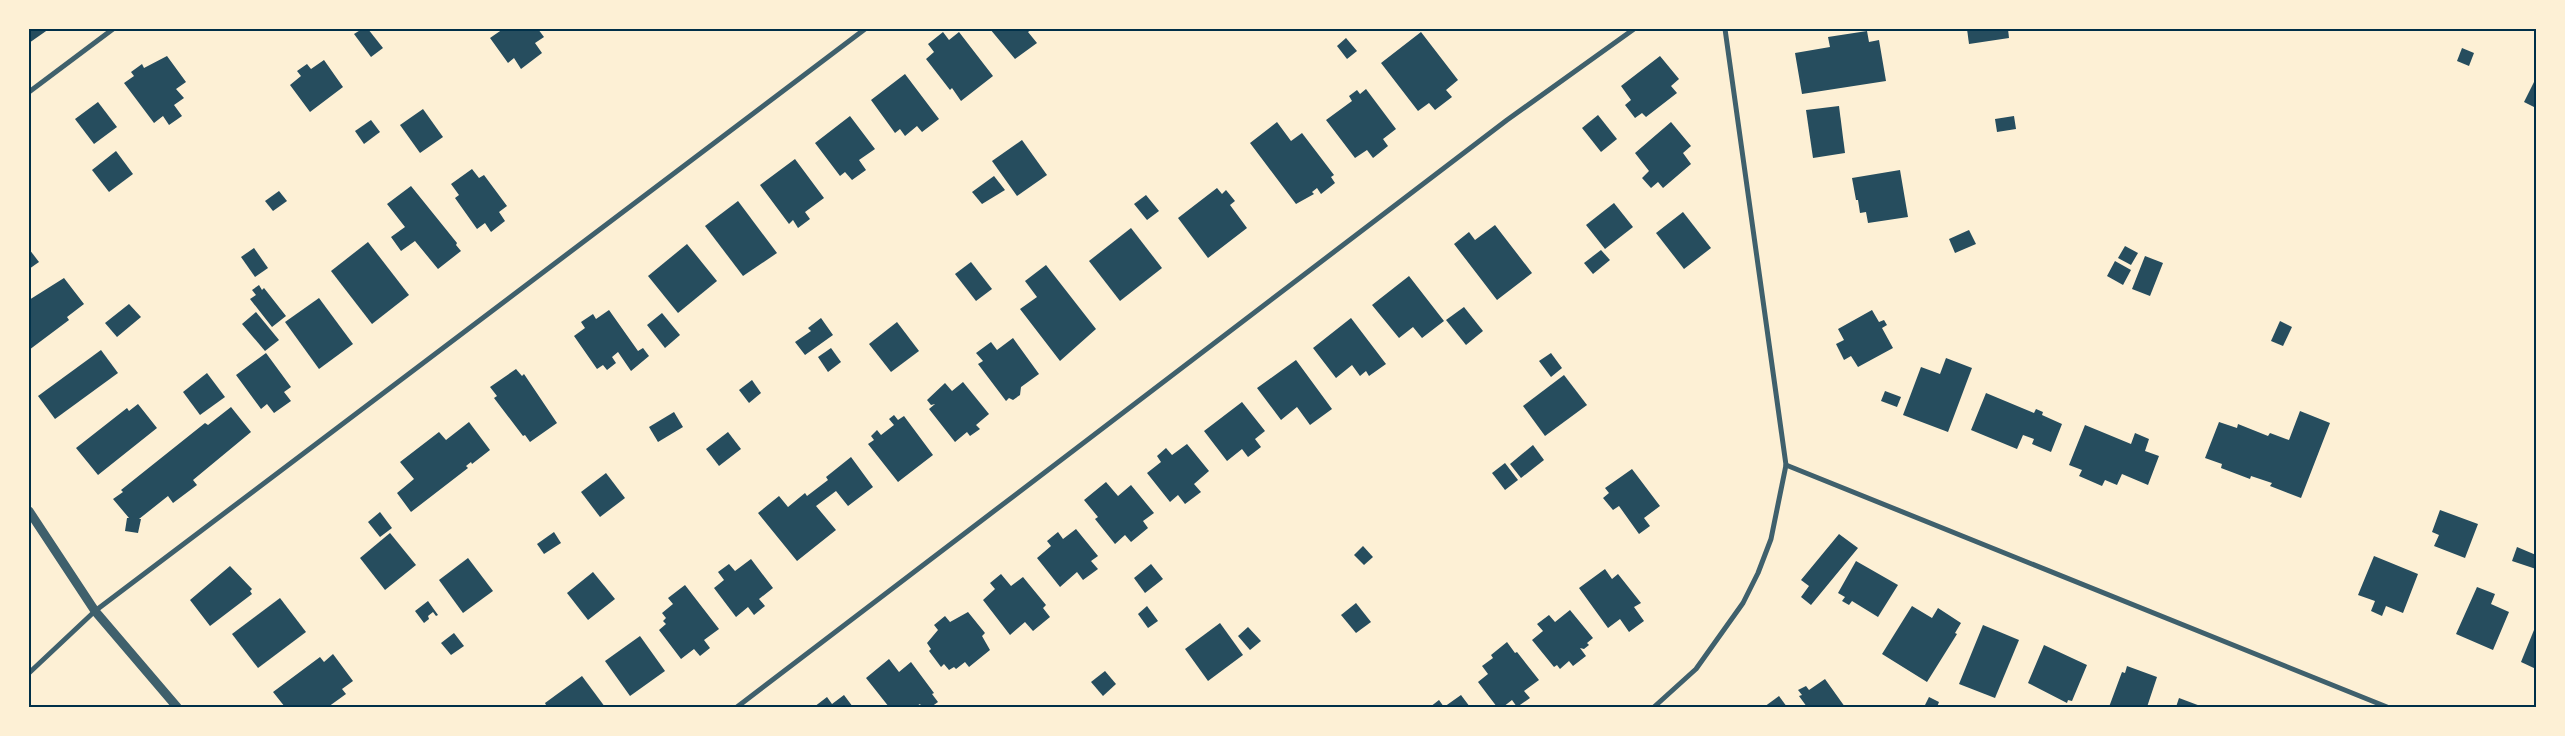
<svg xmlns="http://www.w3.org/2000/svg" width="2565" height="736" viewBox="0 0 2565 736" font-family="Helvetica,sans-serif">
<rect width="100%" height="100%" fill="#fdf0d5"/>
<g fill="#264d5e">
<polygon points="29,29 49,29 29,43"/>
<polygon points="362,29 368,29 383,48 371,57 354,34"/>
<polygon points="503,29 538,29 544,37 535,43 542,53 521,69 514,58 508,63 490,38"/>
<polygon points="990,29 1032,29 1028,32 1037,43 1015,59"/>
<polygon points="1967,29 2008,29 2009,38 1969,44"/>
<polygon points="1867,31 1869,42 1879,40 1886,81 1802,94 1795,53 1830,47 1828,37"/>
<polygon points="943,32 949,40 959,32 993,76 961,101 952,88 950,90 926,59 934,52 928,44"/>
<polygon points="1421,32 1458,80 1446,90 1452,97 1435,110 1429,103 1418,111 1381,63"/>
<polygon points="1346,38 1357,51 1347,59 1337,46"/>
<polygon points="2462,48 2474,53 2469,66 2457,61"/>
<polygon points="167,56 186,82 176,89 184,98 174,105 182,116 169,125 163,116 154,123 124,83 134,76 131,72 142,64 144,68"/>
<polygon points="1660,56 1679,79 1671,86 1677,93 1646,117 1642,113 1635,118 1625,105 1631,100 1621,86"/>
<polygon points="324,60 343,87 310,112 290,85 301,76 297,71 307,64 311,69"/>
<polygon points="905,74 939,119 922,132 917,126 905,136 900,129 895,133 871,100"/>
<polygon points="2534,82 2536,103 2534,107 2524,102"/>
<polygon points="1366,89 1396,129 1383,139 1388,146 1373,158 1367,150 1355,158 1326,120 1352,101 1349,96 1357,90 1360,94"/>
<polygon points="98,102 117,127 94,144 75,119"/>
<polygon points="1839,106 1845,153 1813,158 1806,110"/>
<polygon points="423,109 443,137 420,153 400,125"/>
<polygon points="1598,115 1617,139 1601,152 1582,128"/>
<polygon points="850,116 875,149 859,160 866,170 852,180 845,172 840,176 815,143"/>
<polygon points="2014,116 2016,129 1997,132 1995,119"/>
<polygon points="371,120 380,132 364,144 355,131"/>
<polygon points="1277,122 1291,141 1302,133 1334,175 1331,177 1335,183 1321,194 1317,188 1312,192 1314,194 1296,204 1250,143"/>
<polygon points="1671,122 1691,146 1683,153 1691,164 1663,188 1658,182 1651,188 1642,178 1649,171 1635,153"/>
<polygon points="1022,140 1047,175 1017,196 992,161"/>
<polygon points="116,151 133,174 109,192 92,170"/>
<polygon points="795,159 824,198 805,212 810,219 798,228 793,220 789,224 760,185"/>
<polygon points="472,169 479,178 484,175 507,206 499,212 505,221 491,232 485,223 477,229 455,198 459,195 451,184"/>
<polygon points="1900,170 1908,217 1868,223 1866,212 1860,213 1858,200 1856,200 1852,178"/>
<polygon points="994,176 1005,190 982,204 972,192"/>
<polygon points="411,186 457,243 456,245 461,251 438,269 415,241 401,251 391,237 405,227 387,204"/>
<polygon points="1217,188 1222,194 1226,190 1235,201 1230,205 1247,228 1208,258 1178,218"/>
<polygon points="279,191 287,201 273,211 265,201"/>
<polygon points="1146,195 1159,211 1147,220 1134,204"/>
<polygon points="738,201 777,253 743,276 705,226"/>
<polygon points="1614,203 1633,227 1605,249 1586,225"/>
<polygon points="1683,212 1711,248 1684,269 1656,233"/>
<polygon points="1495,225 1532,273 1497,300 1454,244 1469,232 1475,240"/>
<polygon points="1131,228 1162,268 1120,301 1089,261"/>
<polygon points="1969,230 1976,244 1955,253 1949,239"/>
<polygon points="368,242 409,295 372,324 331,271"/>
<polygon points="687,244 717,281 678,313 648,276"/>
<polygon points="2125,246 2138,253 2131,265 2118,258"/>
<polygon points="254,248 268,268 255,277 241,257"/>
<polygon points="29,249 39,262 29,269"/>
<polygon points="1601,250 1610,260 1593,274 1584,263"/>
<polygon points="2145,256 2163,263 2150,296 2132,289"/>
<polygon points="2115,261 2131,270 2123,285 2107,276"/>
<polygon points="971,262 992,289 976,301 955,274"/>
<polygon points="1046,265 1096,329 1060,361 1020,309 1037,297 1025,281"/>
<polygon points="1409,276 1444,321 1422,338 1413,327 1399,338 1372,305"/>
<polygon points="64,278 84,304 67,317 69,320 29,350 29,300"/>
<polygon points="259,285 262,290 264,288 286,316 272,327 250,299 256,295 252,290"/>
<polygon points="319,298 353,344 319,369 285,322"/>
<polygon points="129,304 141,317 117,337 105,323"/>
<polygon points="1464,307 1483,331 1466,345 1446,320"/>
<polygon points="609,310 638,351 643,348 649,356 631,371 618,352 612,357 616,363 607,370 603,365 597,369 574,336 585,328 581,322 593,314 596,319"/>
<polygon points="1872,310 1879,322 1884,320 1887,325 1882,328 1893,348 1858,367 1851,356 1844,360 1836,344 1844,340 1838,329"/>
<polygon points="256,312 279,340 265,351 242,324"/>
<polygon points="662,313 680,335 665,348 647,325"/>
<polygon points="821,318 833,335 805,355 795,342 811,331 808,328"/>
<polygon points="1351,318 1386,364 1369,376 1366,371 1360,376 1352,365 1336,378 1313,348"/>
<polygon points="2280,321 2292,327 2283,346 2271,341"/>
<polygon points="897,322 919,351 891,372 869,344"/>
<polygon points="1013,338 1039,374 1021,387 1020,395 1013,400 1009,398 1006,401 978,364 983,361 976,353 991,342 997,350"/>
<polygon points="831,348 841,362 828,372 818,357"/>
<polygon points="101,350 118,373 55,419 38,396"/>
<polygon points="266,353 291,387 284,392 291,401 274,413 267,404 261,409 236,375"/>
<polygon points="1551,353 1562,368 1551,377 1539,361"/>
<polygon points="1946,358 1972,368 1948,432 1903,415 1921,367 1940,374"/>
<polygon points="1296,360 1332,409 1310,425 1297,407 1281,420 1257,388"/>
<polygon points="516,369 522,376 524,374 557,423 530,442 525,435 523,436 494,398 497,396 490,387"/>
<polygon points="207,373 225,397 200,415 183,392"/>
<polygon points="1564,375 1587,405 1545,436 1523,406"/>
<polygon points="752,380 761,393 749,403 739,390"/>
<polygon points="963,382 989,414 976,425 980,429 970,436 967,432 955,442 929,409 935,404 931,405 927,400 945,383 952,391"/>
<polygon points="1885,391 1901,397 1897,407 1881,401"/>
<polygon points="1986,393 2034,413 2036,409 2043,412 2042,415 2062,424 2051,452 2032,444 2034,439 2023,435 2017,449 1971,430"/>
<polygon points="1242,402 1265,431 1255,439 1261,447 1248,457 1242,449 1227,461 1204,431"/>
<polygon points="138,404 157,428 98,475 76,448 127,408 129,411"/>
<polygon points="231,407 251,432 193,480 197,485 173,503 168,496 139,519 141,519 138,533 125,531 127,518 129,518 113,499 123,492 121,490 205,423 208,425"/>
<polygon points="2300,411 2330,423 2301,498 2270,486 2272,483 2251,476 2250,479 2221,468 2222,464 2205,458 2219,422 2237,428 2238,424 2268,436 2270,433 2289,440"/>
<polygon points="674,412 683,427 658,442 649,427"/>
<polygon points="894,415 898,420 904,416 933,455 898,482 868,444 874,440 871,436 877,430 881,435 894,425 889,419"/>
<polygon points="469,422 490,450 472,464 471,462 466,466 468,468 411,512 397,493 414,479 400,462 439,432 446,440"/>
<polygon points="2085,425 2131,444 2135,433 2149,439 2145,451 2159,456 2148,485 2122,474 2117,485 2105,480 2102,486 2079,476 2082,470 2069,465"/>
<polygon points="728,432 741,449 719,466 706,449"/>
<polygon points="1187,444 1209,471 1194,484 1201,492 1185,504 1178,495 1170,502 1147,473 1161,462 1157,456 1166,448 1172,455"/>
<polygon points="1533,445 1544,460 1521,478 1510,464"/>
<polygon points="851,457 873,487 848,506 836,491 816,506 836,530 797,561 758,513 779,496 788,507 805,493 807,496 828,480 826,477"/>
<polygon points="1505,463 1518,480 1505,490 1492,473"/>
<polygon points="1632,469 1660,506 1644,518 1650,526 1639,534 1619,506 1613,510 1603,498 1609,493 1605,488"/>
<polygon points="606,473 625,498 600,517 581,492"/>
<polygon points="1106,482 1118,496 1131,485 1154,513 1143,521 1148,528 1131,542 1125,535 1115,544 1095,519 1098,517 1084,500"/>
<polygon points="2440,510 2478,524 2465,558 2434,546 2439,535 2432,532"/>
<polygon points="380,512 392,528 380,537 368,522"/>
<polygon points="1076,529 1098,556 1091,561 1098,569 1083,580 1077,572 1060,587 1037,558 1051,546 1047,541 1058,532 1063,539"/>
<polygon points="554,532 561,543 544,554 537,544"/>
<polygon points="390,533 416,565 385,590 360,558"/>
<polygon points="1839,534 1858,548 1811,605 1801,597 1809,586 1801,580"/>
<polygon points="1363,546 1373,557 1364,565 1354,555"/>
<polygon points="2517,547 2536,555 2536,569 2512,561"/>
<polygon points="2374,556 2418,574 2403,613 2386,606 2382,616 2371,611 2375,601 2358,595"/>
<polygon points="468,558 493,591 463,613 439,580"/>
<polygon points="751,559 773,588 759,599 765,606 754,615 748,607 736,617 714,588 724,580 718,572 729,564 735,571"/>
<polygon points="1856,561 1898,585 1878,617 1852,601 1849,605 1842,601 1845,597 1838,593"/>
<polygon points="1151,564 1163,579 1145,593 1134,578"/>
<polygon points="230,566 252,589 250,591 252,594 210,626 190,600"/>
<polygon points="1605,569 1612,579 1618,574 1641,603 1634,607 1644,621 1629,632 1620,619 1608,628 1579,588"/>
<polygon points="593,572 615,599 588,620 567,593"/>
<polygon points="1001,574 1011,586 1023,577 1046,605 1043,608 1050,617 1033,631 1025,622 1010,635 983,600 995,589 990,583"/>
<polygon points="685,585 719,629 704,640 710,648 700,656 694,649 681,659 659,630 666,624 663,621 666,618 662,613 673,604 668,598"/>
<polygon points="2477,587 2495,594 2491,604 2509,612 2493,650 2456,634"/>
<polygon points="280,598 306,632 258,668 232,634"/>
<polygon points="428,601 438,615 436,616 433,612 428,616 429,619 424,623 415,611"/>
<polygon points="1356,603 1371,622 1356,633 1341,615"/>
<polygon points="1147,606 1158,621 1148,628 1138,614"/>
<polygon points="1912,606 1932,618 1938,608 1961,623 1955,633 1957,634 1927,682 1882,654"/>
<polygon points="1570,610 1593,638 1587,643 1589,645 1584,649 1580,648 1586,656 1573,666 1569,661 1560,669 1557,665 1554,667 1532,640 1543,631 1537,624 1549,615 1555,622"/>
<polygon points="968,612 985,633 982,636 990,650 969,667 965,662 956,669 954,667 949,670 944,664 941,667 929,651 931,649 927,643 938,630 934,625 945,616 950,622"/>
<polygon points="1220,623 1243,655 1208,681 1185,649"/>
<polygon points="1983,625 2019,640 1995,698 1959,684"/>
<polygon points="2536,625 2536,669 2521,662"/>
<polygon points="1248,627 1261,641 1250,650 1238,636"/>
<polygon points="454,633 464,646 451,655 441,643"/>
<polygon points="640,636 665,671 630,696 605,661"/>
<polygon points="1507,642 1515,653 1517,652 1539,680 1524,691 1530,698 1517,707 1512,700 1503,707 1497,707 1478,682 1488,674 1482,666 1493,658 1491,655"/>
<polygon points="2044,645 2087,665 2072,701 2068,700 2067,703 2028,683"/>
<polygon points="333,654 353,681 342,689 346,694 328,707 285,707 273,692 320,657 324,662"/>
<polygon points="889,659 899,672 911,662 934,693 932,694 938,702 931,707 922,707 920,704 915,707 889,707 866,678"/>
<polygon points="2127,666 2157,677 2147,707 2109,707 2122,672 2125,673"/>
<polygon points="1105,671 1116,684 1103,696 1091,682"/>
<polygon points="582,676 605,707 547,707 545,703"/>
<polygon points="1825,679 1845,707 1807,707 1799,696 1802,695 1798,690 1806,686 1809,690"/>
<polygon points="844,695 853,707 814,707 827,697 832,704"/>
<polygon points="1461,695 1470,707 1430,707 1439,700 1444,707"/>
<polygon points="1779,696 1787,707 1764,707"/>
<polygon points="1929,697 1939,702 1937,707 1924,707"/>
<polygon points="2179,698 2203,707 2176,707"/>
</g>
<g fill="none" stroke-linecap="round" stroke-linejoin="round">
<g stroke="#3f606c" stroke-width="5">
<polyline points="29,92 113,29"/>
<polyline points="1786,465 2387,707"/>
<polyline points="29,673 95,611 865,29"/>
<polyline points="737,707 1507,120 1634,29"/>
<polyline points="1654,707 1696,669 1743,603 1758,573 1771,539 1786,465 1725,29"/>
</g>
<polyline stroke="#3f606c" stroke-width="9" points="29,511 95,611 177,707"/>
</g>
<rect width="2565" height="736" fill="none" stroke="#fdf0d5" stroke-width="60"/>
<rect x="30" y="30" width="2505" height="676" fill="none" stroke="#003049" stroke-width="2"/>
</svg>
